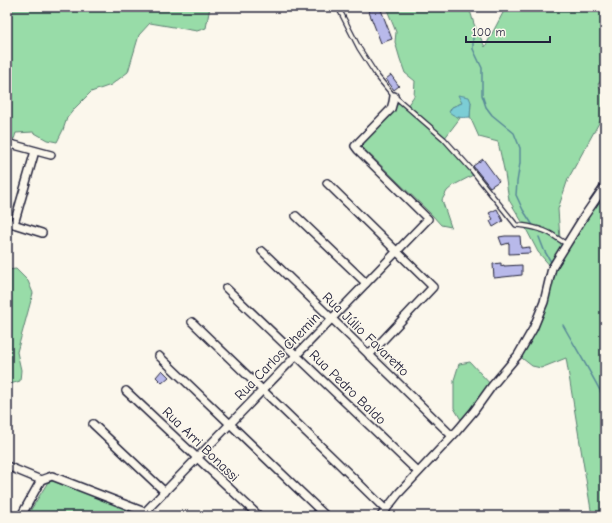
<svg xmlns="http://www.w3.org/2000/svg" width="612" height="523" viewBox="0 0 612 523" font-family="'Comic Neue',sans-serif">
<rect width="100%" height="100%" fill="#fbf7ec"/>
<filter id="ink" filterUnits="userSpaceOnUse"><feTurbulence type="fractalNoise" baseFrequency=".025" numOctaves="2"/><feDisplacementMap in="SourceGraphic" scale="8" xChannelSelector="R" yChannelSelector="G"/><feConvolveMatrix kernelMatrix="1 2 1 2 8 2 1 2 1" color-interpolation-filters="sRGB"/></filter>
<g filter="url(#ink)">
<g fill="#98dca8" stroke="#5d7f72">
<polygon points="7,7 210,7 206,28 197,31 150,23 139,35 128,72 111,85 91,92 75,108 67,118 63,130 57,142 47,140 33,132 16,133 14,139 7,137"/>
<polygon points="386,7 469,7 474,24 485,47 506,7 605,7 605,76 598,84 605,96 605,112 568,179 558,209 560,240 567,244 605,186 605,516 592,516 566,358 541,368 532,366 518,355 533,329 552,268 538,252 524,225 509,200 505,174 498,142 479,137 470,117 471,102 462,103 452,107 455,116 460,118 444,139 475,174 454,185 447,191 442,200 451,227 441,225 432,215 360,145 401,101 407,106 414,96 415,81 405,73 400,59 395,42 396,32"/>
<polygon points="16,269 28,281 33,293 17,352 21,370 20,381 7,385 7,270"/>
<polygon points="470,362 492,386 463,423 454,408 454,380 459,364"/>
<polygon points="53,481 62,484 145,516 27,516 48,482"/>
</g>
<path fill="#7ccdd5" stroke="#588997" d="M458,95L469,97L471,102L470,117C460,118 457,118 449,112L452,107L462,103Z"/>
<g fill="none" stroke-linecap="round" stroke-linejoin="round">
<g stroke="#588997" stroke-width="1.5">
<polyline points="473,30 473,49 482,68 482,95 486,107 492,115 514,133 520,148 520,163 517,182 516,195 523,210 534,227"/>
<polyline points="539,237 544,250 551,262"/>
<path d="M563,325C577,350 592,374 605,400"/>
</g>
</g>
<g fill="#b8b9ea" stroke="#22223b">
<polygon points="367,7 380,7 392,39 381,43"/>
<polygon points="391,75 399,86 394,90 386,79"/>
<polygon points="483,159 499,181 490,187 473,166"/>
<polygon points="497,209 503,221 493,227 490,221 493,219 489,213"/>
<polygon points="505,236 520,236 521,248 530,247 530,253 509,254 509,243 502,245 499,237"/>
<polygon points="501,263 501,266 504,265 504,266 522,265 522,275 494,278 493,264"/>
<polygon points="162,370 169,377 162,383 156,377"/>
</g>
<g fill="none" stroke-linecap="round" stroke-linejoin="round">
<defs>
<path id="service" d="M338,7L359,48L377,76L392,94L444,139L471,169L516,225C525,225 543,229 551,234C556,237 561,241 567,244"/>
<g id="minor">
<polyline points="7,143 51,155"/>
<polyline points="327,183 433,287 369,355"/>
<polyline points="296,216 366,283"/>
<polyline points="7,222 42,233"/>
<polyline points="14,224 35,151"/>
<polyline points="262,251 392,377 452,436"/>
<polyline points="226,288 418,472"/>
<polyline points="192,322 334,459 386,510"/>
<polyline points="159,356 326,516"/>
<polyline points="126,391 259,516"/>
<polyline points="93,424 165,492"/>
<polyline points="7,466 41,480 52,476 155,516"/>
<polyline points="145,512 428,219 358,150 355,146 391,109 393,102 394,96"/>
<polyline points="21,516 41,480"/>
<polyline points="381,516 398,494 457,431 474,411 492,386 518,355 533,329 544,302 552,268 583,218 605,186"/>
</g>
</defs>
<use href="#service" stroke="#22223b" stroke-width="6"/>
<use href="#minor" stroke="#22223b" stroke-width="10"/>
<use href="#service" stroke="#fbf7ec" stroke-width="3.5"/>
<use href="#minor" stroke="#fbf7ec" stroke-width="7"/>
</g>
</g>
<g text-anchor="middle" stroke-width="3" stroke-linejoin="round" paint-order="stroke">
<g font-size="14" fill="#22223b" stroke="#fbf7ec">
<text transform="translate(366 334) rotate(44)" y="5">Rua Júlio Favaretto</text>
<text transform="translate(277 356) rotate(-46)" y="5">Rua Carlos Chemin</text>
<text transform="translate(348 387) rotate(44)" y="5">Rua Pedro Baldo</text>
<text transform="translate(201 444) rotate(44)" y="5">Rua Arri Bonassi</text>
</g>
</g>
<rect width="612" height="523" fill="none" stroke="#fbf7ec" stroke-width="24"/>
<rect x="12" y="12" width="588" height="499" fill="none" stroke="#22223b" stroke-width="1.5" filter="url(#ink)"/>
<path d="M466 36v6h84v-6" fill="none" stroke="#22223b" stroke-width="2"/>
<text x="472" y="36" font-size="12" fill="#22223b" stroke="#fbf7ec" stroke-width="3" paint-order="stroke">100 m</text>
</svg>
